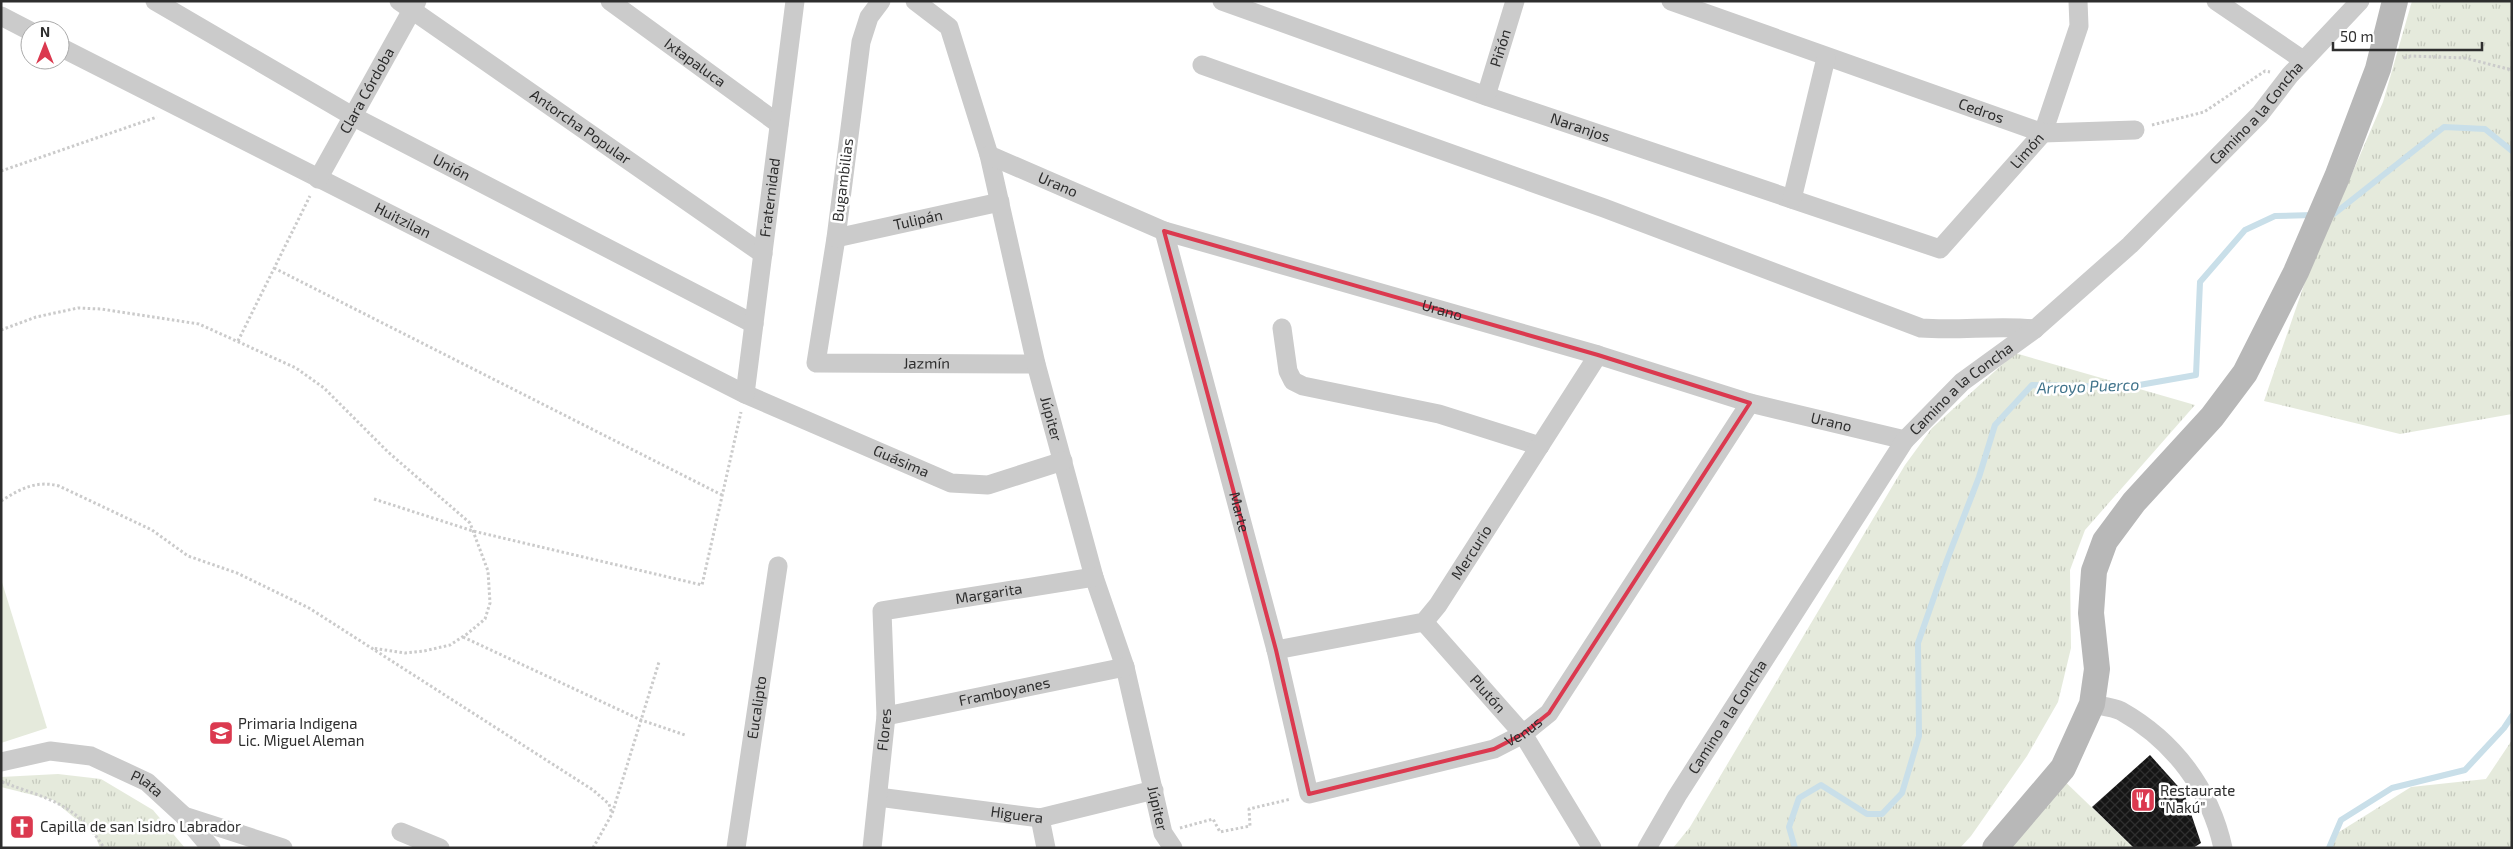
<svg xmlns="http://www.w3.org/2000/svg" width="2513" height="849" viewBox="0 0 2513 849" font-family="'Exo 2',sans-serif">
<defs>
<pattern id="grass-tufts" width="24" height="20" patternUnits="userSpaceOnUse" patternTransform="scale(1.25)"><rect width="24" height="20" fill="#e5eadc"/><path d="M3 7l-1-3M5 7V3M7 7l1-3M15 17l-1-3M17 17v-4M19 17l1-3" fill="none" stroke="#c5c9bd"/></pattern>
<pattern id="building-cross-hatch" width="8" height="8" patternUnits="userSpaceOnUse" patternTransform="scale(1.25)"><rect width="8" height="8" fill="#151515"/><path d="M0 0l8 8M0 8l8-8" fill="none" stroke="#2f2f2f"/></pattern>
</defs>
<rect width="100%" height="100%" fill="#fff"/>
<g fill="url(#grass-tufts)">
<polygon points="2412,1 2512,1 2512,414 2400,434 2264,401 2305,282 2383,102"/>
<polygon points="2015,353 2195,405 2085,530 2070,570 2071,648 2058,702 2027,756 1971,836 1960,848 1673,848 1690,827 1905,465 1932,428"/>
<polygon points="2512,740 2512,848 2330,848 2331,837 2411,787 2486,779"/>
<polygon points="2056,773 2134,848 2010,848"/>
<polygon points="58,774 101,779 153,810 185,848 100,848 95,835 53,800 1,787 1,777"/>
</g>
<polygon fill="#e5eadc" points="1,579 47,728 1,743"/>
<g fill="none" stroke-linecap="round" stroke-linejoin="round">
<g stroke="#c9dfe9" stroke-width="6">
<polyline points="2329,214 2334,214 2444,127 2485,129 2512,151"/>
<polyline points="1795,848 1789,827 1799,798 1821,785 1867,814 1882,814 1902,793 1919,736 1918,643 1947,560 1979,477 1995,425 2032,385 2128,387 2196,375 2200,282 2245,230 2275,216 2314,215"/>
<polyline points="2329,848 2341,820 2392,788 2465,770 2504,728 2512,716"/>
</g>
</g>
<polygon fill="url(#building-cross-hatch)" points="2150,755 2184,793 2201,843 2193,848 2134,848 2092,807"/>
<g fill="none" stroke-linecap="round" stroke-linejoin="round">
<g stroke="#cbcbcb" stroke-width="3" stroke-dasharray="2.5 2.5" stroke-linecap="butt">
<polyline points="2404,58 2411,56 2465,58 2512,70"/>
<polyline points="2152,125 2204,112 2265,71 2270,72"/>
<polyline points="1,171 157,117"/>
<polyline points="274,268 722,495"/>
<polyline points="1,330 36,317 78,308 101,309 199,324 296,368 324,388 388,452 470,523 488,571 490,603 485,619 467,634 450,645 424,651 405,653 372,648"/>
<polyline points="238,341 310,196"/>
<polyline points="374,499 473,531 702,585 741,412"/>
<path d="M1,501C20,489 36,480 59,486L152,530L188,556L237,573L309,608L593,790L609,804L612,814"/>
<polyline points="463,637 641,720 685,735"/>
<path d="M2,782C48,799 76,803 104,848"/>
<polyline points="1180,828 1213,819 1220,832 1250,826 1249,809 1291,799"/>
<polyline points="593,848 612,814 659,662"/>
</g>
<g stroke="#cbcbcb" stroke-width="19">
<path id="s1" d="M155,1L354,117L754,324"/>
<path id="s2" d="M399,1L763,254"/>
<path id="s3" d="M610,1L779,124"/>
<path id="s4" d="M881,1L869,17L861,42L836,238L816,363L1036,364"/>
<path id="s5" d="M915,1L949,27L989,155L1036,364L1094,577L1125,667L1163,833L1173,848"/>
<path id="s6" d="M1222,1L1486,96L1940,249L2043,133L2079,26L2078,1"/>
<path id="s7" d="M1671,1L2043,133L2135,130"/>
<polyline points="2216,1 2303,60"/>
<polyline points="1,16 30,31"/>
<path id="s8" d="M60,47L745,394L951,483L988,485L1063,461"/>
<path d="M1202,65L1604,208L1921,328C1959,331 1997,325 2035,329"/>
<path id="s9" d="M1486,96L1515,1"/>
<path id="s10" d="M989,155L1164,231L1598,355L1750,403L1905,440"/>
<path id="s11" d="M318,179L417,1"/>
<polyline points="1792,199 1826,58"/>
<path id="s12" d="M1164,231L1276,650L1309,794L1494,749L1523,734L1549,713L1750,403"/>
<path id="s13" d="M836,238L1000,202"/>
<polyline points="1282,328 1288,371 1293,381 1303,386 1439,414 1540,446"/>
<path id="s14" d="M745,394L795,1"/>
<path id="s15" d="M1424,622L1523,734L1592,848"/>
<path id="s16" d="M1276,650L1424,622L1438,605L1598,355"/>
<path d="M2092,704C2101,706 2113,707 2121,711C2174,741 2210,789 2223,848"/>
<path id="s17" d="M886,716L1125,667"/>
<path id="s18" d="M1,762L50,751L91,756L147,782L184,816L283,848"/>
<path id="s19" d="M878,797L1040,818L1154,790"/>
<polyline points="184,816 211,848"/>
<polyline points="1040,818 1046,848"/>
<polyline points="401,832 440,848"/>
<path id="s20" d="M736,848L778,566"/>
<path id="s21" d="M872,848L886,716L882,611L1094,577"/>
<path id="s22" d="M1647,848L1677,796L1905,440L1962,382L2035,329L2130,245L2260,114L2290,75L2360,1"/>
</g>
<polyline stroke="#b8b8b8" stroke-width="26" points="1995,848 2063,768 2092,704 2097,669 2091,613 2094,571 2105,541 2134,502 2212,417 2245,373 2296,272 2337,177 2378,69 2395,1"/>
</g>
<path fill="none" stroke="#db394f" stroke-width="4" stroke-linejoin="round" d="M1164,231L1598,355L1750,403L1549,713L1523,734L1494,749L1309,794L1276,650Z"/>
<defs>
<symbol id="school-square" viewBox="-11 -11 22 22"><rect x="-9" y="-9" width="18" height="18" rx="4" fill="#db394f" stroke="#fff"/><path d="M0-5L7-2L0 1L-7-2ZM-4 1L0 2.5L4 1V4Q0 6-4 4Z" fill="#fff"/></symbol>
<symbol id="restaurant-square" viewBox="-11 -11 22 22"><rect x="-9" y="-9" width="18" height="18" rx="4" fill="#db394f" stroke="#fff"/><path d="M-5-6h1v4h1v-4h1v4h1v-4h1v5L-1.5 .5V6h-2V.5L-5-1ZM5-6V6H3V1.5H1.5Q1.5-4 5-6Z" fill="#fff"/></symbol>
<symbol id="church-square" viewBox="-11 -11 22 22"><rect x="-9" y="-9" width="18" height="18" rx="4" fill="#db394f" stroke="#fff"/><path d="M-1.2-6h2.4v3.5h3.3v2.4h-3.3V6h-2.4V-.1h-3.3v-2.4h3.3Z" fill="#fff"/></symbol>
</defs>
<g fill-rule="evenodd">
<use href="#school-square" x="207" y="719" width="28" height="28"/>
<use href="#restaurant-square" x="2129" y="786" width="28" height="28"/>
<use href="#church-square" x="8" y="813" width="28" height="28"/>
</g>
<g text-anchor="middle" stroke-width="5" stroke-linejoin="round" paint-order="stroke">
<g font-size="15" fill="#2e2e2e" stroke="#fff">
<text dy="5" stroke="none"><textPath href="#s9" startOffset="50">Piñón</textPath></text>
<text dy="5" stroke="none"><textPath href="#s3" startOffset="105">Ixtapaluca</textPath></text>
<text dy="5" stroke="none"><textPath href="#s11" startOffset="101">Clara Córdoba</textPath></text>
<text dy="5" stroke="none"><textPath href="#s7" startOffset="329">Cedros</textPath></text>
<text dy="5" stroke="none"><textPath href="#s22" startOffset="964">Camino a la Concha</textPath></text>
<text dy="5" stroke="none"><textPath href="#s2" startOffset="221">Antorcha Popular</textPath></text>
<text dy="5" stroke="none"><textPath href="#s6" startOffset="380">Naranjos</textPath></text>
<text dy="5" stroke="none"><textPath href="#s6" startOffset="891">Limón</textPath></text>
<text dy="5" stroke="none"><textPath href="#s1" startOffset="340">Unión</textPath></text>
<text transform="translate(843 180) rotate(-83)" y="5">Bugambilias</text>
<text dy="5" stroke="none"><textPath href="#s10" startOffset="75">Urano</textPath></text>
<text dy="5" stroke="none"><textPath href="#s14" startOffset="198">Fraternidad</textPath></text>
<text dy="5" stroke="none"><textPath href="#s13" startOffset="84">Tulipán</textPath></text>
<text dy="5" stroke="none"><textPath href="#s8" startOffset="384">Huitzilan</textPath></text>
<text dy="5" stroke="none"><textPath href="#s10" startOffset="480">Urano</textPath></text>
<text dy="5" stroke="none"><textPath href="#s4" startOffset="481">Jazmín</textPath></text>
<text dy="5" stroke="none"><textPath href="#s22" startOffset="559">Camino a la Concha</textPath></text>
<text dy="5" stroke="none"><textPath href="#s5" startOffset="448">Júpiter</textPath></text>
<text dy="5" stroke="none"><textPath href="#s10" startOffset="885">Urano</textPath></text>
<text dy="5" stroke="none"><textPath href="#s8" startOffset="938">Guásima</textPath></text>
<text dy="5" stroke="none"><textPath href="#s12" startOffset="291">Marte</textPath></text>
<text dy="5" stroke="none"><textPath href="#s16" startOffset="235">Mercurio</textPath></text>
<text dy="5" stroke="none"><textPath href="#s21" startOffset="346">Margarita</textPath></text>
<text dy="5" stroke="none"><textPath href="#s17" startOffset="121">Framboyanes</textPath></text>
<text dy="5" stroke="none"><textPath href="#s15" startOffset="96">Plutón</textPath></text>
<text dy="5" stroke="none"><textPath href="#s20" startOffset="142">Eucalipto</textPath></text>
<text dy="5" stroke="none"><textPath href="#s22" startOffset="154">Camino a la Concha</textPath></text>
<text dy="5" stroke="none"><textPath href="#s21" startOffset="119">Flores</textPath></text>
<text dy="5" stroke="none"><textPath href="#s12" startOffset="806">Venus</textPath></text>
<text dy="5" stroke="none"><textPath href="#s18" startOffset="154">Plata</textPath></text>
<text dy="5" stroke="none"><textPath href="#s5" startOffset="852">Júpiter</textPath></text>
<text dy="5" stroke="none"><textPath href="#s19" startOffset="140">Higuera</textPath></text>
</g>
<g font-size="15" fill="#2e2e2e" stroke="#fff" text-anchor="start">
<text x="238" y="729">Primaria Indigena<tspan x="238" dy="17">Lic. Miguel Aleman</tspan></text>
<text x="2160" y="796">Restaurate<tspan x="2160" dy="17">"Nakú"</tspan></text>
<text x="40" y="832">Capilla de san Isidro Labrador</text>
</g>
<g font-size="16" font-style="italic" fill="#40738b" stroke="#fff">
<text transform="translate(2088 386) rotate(-2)" y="6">Arroyo Puerco</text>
</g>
</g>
<rect width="2513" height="849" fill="none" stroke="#2e2e2e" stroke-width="5"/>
<g transform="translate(45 45)"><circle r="24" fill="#ffffff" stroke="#ababab"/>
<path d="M0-4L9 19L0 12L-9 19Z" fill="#db394f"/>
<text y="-8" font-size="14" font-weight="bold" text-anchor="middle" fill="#2e2e2e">N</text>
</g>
<path d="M2333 42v8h149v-8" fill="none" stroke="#2e2e2e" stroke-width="2.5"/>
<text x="2340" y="42" font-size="15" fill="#2e2e2e" stroke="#ffffff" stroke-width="4" paint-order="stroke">50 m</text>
</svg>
